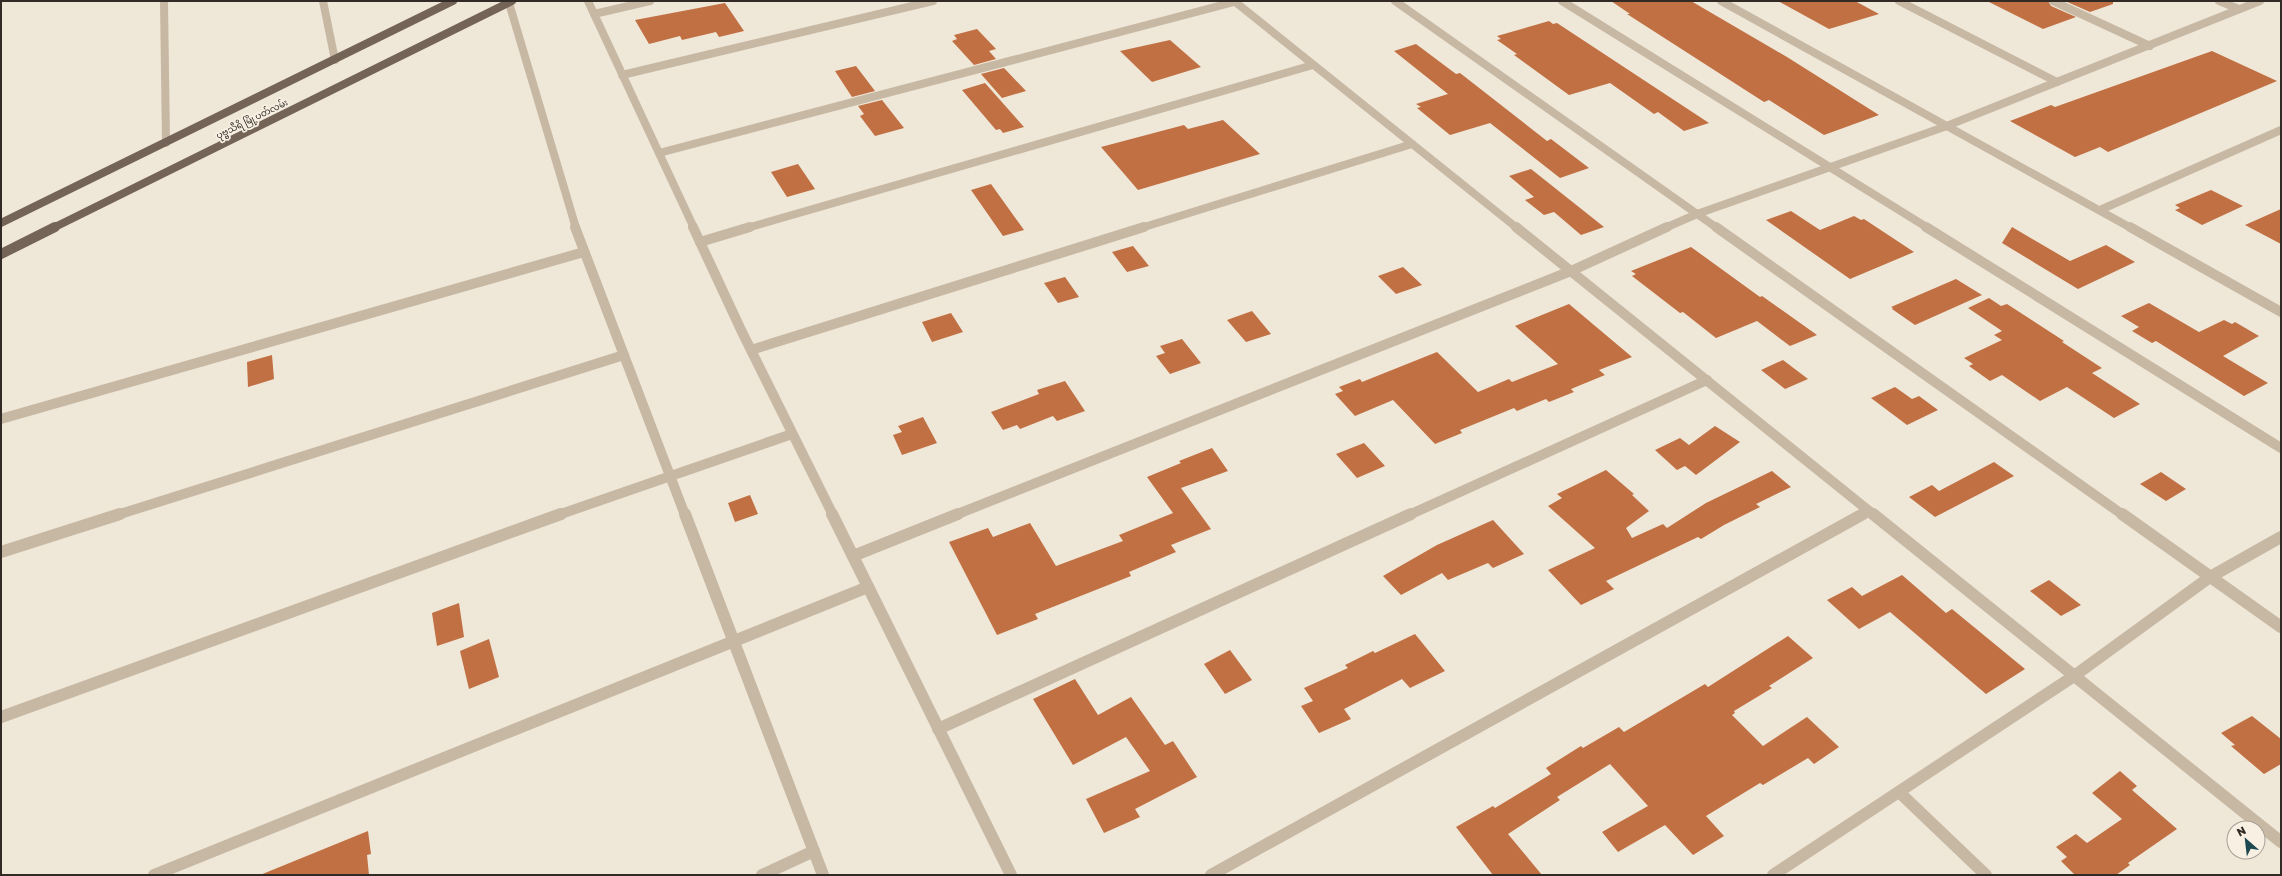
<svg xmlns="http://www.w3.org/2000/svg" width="2282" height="876" viewBox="0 0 2282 876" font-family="'Golos Text','Noto Sans Myanmar',sans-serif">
<rect width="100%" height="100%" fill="#efe7d7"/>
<g fill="#c17043">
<polygon points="1611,1 1691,1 1787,57 1879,115 1824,135 1769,100 1764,102 1627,14 1630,14"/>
<polygon points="1778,1 1855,1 1879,14 1829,29"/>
<polygon points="1987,1 2048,1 2051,6 2076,17 2043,29"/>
<polygon points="2065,1 2113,1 2113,4 2090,12"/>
<polygon points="725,3 744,31 719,37 716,32 682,40 680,36 649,44 635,20"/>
<polygon points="1549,21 1553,24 1557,23 1709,123 1684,131 1658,112 1654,114 1610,83 1569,95 1514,55 1517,54 1497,40 1501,39 1497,36"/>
<polygon points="977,29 996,49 989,51 996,59 974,65 952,41 957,39 954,35"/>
<polygon points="1170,40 1201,67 1152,82 1120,51"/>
<polygon points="1416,44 1456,74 1460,73 1547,141 1551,139 1589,168 1560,178 1490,123 1450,135 1417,108 1421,107 1416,104 1448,94 1394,51"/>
<polygon points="2212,51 2277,81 2108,152 2100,147 2075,157 2010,121 2051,105 2055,107"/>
<polygon points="856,66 875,91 852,97 835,71"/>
<polygon points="1004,68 1026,91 1002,98 981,74"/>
<polygon points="985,83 1024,127 1003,133 1000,129 996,130 962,90"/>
<polygon points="882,100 904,128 875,136 860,116 864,114 858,106"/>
<polygon points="1223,120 1260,154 1138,190 1101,147 1184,125 1188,129"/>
<polygon points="798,164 815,189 787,197 771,172"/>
<polygon points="1531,169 1604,227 1581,235 1554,212 1544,215 1525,200 1534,197 1509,176"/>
<polygon points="991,184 1001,198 1024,230 1003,236 971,190"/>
<polygon points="2211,190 2243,206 2202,225 2175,210 2180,208 2175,205"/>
<polygon points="2281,209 2281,244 2245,225"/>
<polygon points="1791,211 1820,230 1854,216 1861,220 1864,219 1914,252 1850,279 1766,220"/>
<polygon points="2012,227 2070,261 2106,245 2135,262 2078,289 2002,243"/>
<polygon points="1133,246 1149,266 1127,272 1112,252"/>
<polygon points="1691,247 1760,297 1762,296 1817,335 1790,346 1757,321 1716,338 1683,312 1680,313 1632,276 1636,274 1631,271"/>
<polygon points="1403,267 1422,285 1396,294 1378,276"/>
<polygon points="1065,277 1079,297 1058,303 1044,283"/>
<polygon points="1956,279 1982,295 1915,325 1892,309 1893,308 1891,307"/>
<polygon points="1989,298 2001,306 2007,304 2064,341 2062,342 2102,368 2092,373 2140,404 2114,418 2067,387 2040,401 2002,375 1990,381 1969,366 1973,364 1964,358 2002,340 1994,335 2002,331 1968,308"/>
<polygon points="2149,303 2199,332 2224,320 2232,324 2235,322 2259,336 2223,356 2268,383 2244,396 2156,341 2152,343 2132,331 2139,327 2121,316"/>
<polygon points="1569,304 1632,357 1599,370 1605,375 1571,389 1574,392 1549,402 1546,399 1517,411 1514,408 1460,430 1462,433 1435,444 1393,400 1355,416 1335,394 1343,391 1339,387 1360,379 1362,382 1437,352 1478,392 1509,379 1512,382 1558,364 1515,326"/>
<polygon points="1252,311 1271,334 1246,342 1227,320"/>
<polygon points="951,313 963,332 932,342 922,322"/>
<polygon points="1182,339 1201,363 1170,374 1156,356 1165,353 1160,346"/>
<polygon points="272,355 274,379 248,387 247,362"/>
<polygon points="1783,360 1808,379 1785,389 1761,370"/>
<polygon points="1065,381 1085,411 1057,421 1053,416 1020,429 1017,425 1003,430 991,412 1039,394 1037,390"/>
<polygon points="1895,387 1912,399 1919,396 1938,410 1907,425 1871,398"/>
<polygon points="923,417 937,443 902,455 893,435 902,432 898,426"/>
<polygon points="1715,426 1740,442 1696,475 1685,466 1677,470 1655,450 1680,438 1689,445"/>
<polygon points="1364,443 1385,466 1357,478 1336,454"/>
<polygon points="1212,448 1228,471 1181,488 1211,529 1171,545 1176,552 1129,572 1131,576 1035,614 1038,619 997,635 949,542 988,528 993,537 1030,523 1056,566 1123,541 1119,535 1173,513 1147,477 1181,463 1179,461"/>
<polygon points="1994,462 2014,476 1935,517 1909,497 1932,485 1939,491"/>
<polygon points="1606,470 1634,494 1632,495 1649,511 1626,528 1632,538 1663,524 1667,528 1706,503 1772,471 1791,487 1756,504 1760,507 1724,525 1701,539 1698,537 1606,581 1614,589 1581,605 1548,570 1595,548 1548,506 1562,498 1557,494"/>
<polygon points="2161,472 2186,489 2166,501 2140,484"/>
<polygon points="750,495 758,514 735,522 728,503"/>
<polygon points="1493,520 1524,554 1493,568 1488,563 1448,580 1442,573 1401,595 1383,576 1437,545"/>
<polygon points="1902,575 1946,613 1952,609 2025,669 1986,694 1890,612 1859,629 1827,600 1852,587 1862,596"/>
<polygon points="2049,580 2081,605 2061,616 2030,591"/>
<polygon points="459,603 464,637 437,646 432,613"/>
<polygon points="1415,634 1445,671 1410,688 1402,679 1344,709 1351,719 1319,733 1301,706 1313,701 1304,688 1348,668 1345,665 1373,651 1375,653"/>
<polygon points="1788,636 1813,658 1769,686 1772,688 1734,711 1735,713 1732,715 1763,746 1807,717 1839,747 1814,764 1808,758 1763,785 1760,783 1706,816 1724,836 1693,855 1665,825 1618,852 1602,832 1648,806 1610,764 1557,797 1560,800 1508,834 1542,875 1493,875 1456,827 1493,806 1495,808 1551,774 1546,768 1581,746 1583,748 1619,727 1624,732 1705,684 1708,687"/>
<polygon points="489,639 499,677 469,689 460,651"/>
<polygon points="1230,650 1252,680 1225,694 1204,664"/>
<polygon points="1075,679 1098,715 1131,697 1165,745 1173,741 1197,777 1135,809 1140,817 1104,833 1086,799 1150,771 1126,737 1073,765 1033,699"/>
<polygon points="2252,716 2281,739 2281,764 2264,774 2231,746 2235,745 2221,733"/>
<polygon points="2120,771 2137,786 2132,790 2177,829 2128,863 2130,865 2116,875 2075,875 2061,861 2067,857 2056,847 2076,834 2087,843 2122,819 2092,793"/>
<polygon points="368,831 371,854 367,855 369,875 260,875"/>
</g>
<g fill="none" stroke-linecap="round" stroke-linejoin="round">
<g stroke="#c7b8a4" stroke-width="8">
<polyline points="164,1 166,143"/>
<polyline points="323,1 335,60"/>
<polyline points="588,1 694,228"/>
<polyline points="1234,1 1517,228"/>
<polyline points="1395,1 1717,228"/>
<polyline points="1562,1 1928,228"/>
<polyline points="1721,1 2131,228"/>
<polyline points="1899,1 2057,82"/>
<polyline points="2053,1 2150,46"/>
<polyline points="2219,1 2239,9"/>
<polyline points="509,3 576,228"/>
<polyline points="594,14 650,1"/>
<polyline points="622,75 933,1"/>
<polyline points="659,153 1238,1"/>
<polyline points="2100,210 2281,130"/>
<polyline points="747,228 1313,65"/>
<polyline points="1141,228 1412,144"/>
<polyline points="1665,228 1697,214 1944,127 2260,1"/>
</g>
<g stroke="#c7b8a4" stroke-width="10">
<polyline points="575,227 685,515"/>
<polyline points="693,227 742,332 833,515"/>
<polyline points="1516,227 1874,515"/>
<polyline points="1716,227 2123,515"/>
<polyline points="1926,227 2281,448"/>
<polyline points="2130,227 2281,312"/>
<polyline points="700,242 750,227"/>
<polyline points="751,350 1144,227"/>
<polyline points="1,419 584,252"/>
<polyline points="117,515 624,355"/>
<polyline points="558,515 792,434"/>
<polyline points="955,515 1571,271 1667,227"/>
<polyline points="1409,515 1707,380"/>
<polyline points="1861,515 1869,511"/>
</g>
<g stroke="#c7b8a4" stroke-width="12">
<polyline points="685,514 823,875"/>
<polyline points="832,514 1011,875"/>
<polyline points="1873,514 2281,842"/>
<polyline points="2122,514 2281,627"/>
<polyline points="1,552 120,514"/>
<polyline points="853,556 958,514"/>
<polyline points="1,717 561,514"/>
<polyline points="938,729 1411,514"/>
<polyline points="1899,792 1986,875"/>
<polyline points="154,875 868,587"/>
<polyline points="762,875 814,851"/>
<polyline points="1211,875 1863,514"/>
<polyline points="1773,875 2074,676 2210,577 2281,537"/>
</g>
<g stroke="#746457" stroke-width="8">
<polyline points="1,223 453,1"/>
<polyline points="53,228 512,1"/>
</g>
<polyline stroke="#746457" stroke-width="10" points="1,254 55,227"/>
</g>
<g text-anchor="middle" stroke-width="3.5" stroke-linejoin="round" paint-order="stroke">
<g font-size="9" fill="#322b25" stroke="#f8f0e3">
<text transform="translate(252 119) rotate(-26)" y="3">ပုဗ္ဗသီရိ မြို့ပတ်လမ်း</text>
</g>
</g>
<rect width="2282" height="876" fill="none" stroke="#322b25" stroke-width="4"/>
<g transform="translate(2246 840) rotate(332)"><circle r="19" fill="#f8f0e3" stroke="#a9a197"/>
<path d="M0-3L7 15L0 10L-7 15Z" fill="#1d4952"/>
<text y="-6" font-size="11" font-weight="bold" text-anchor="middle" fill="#322b25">N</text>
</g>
</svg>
